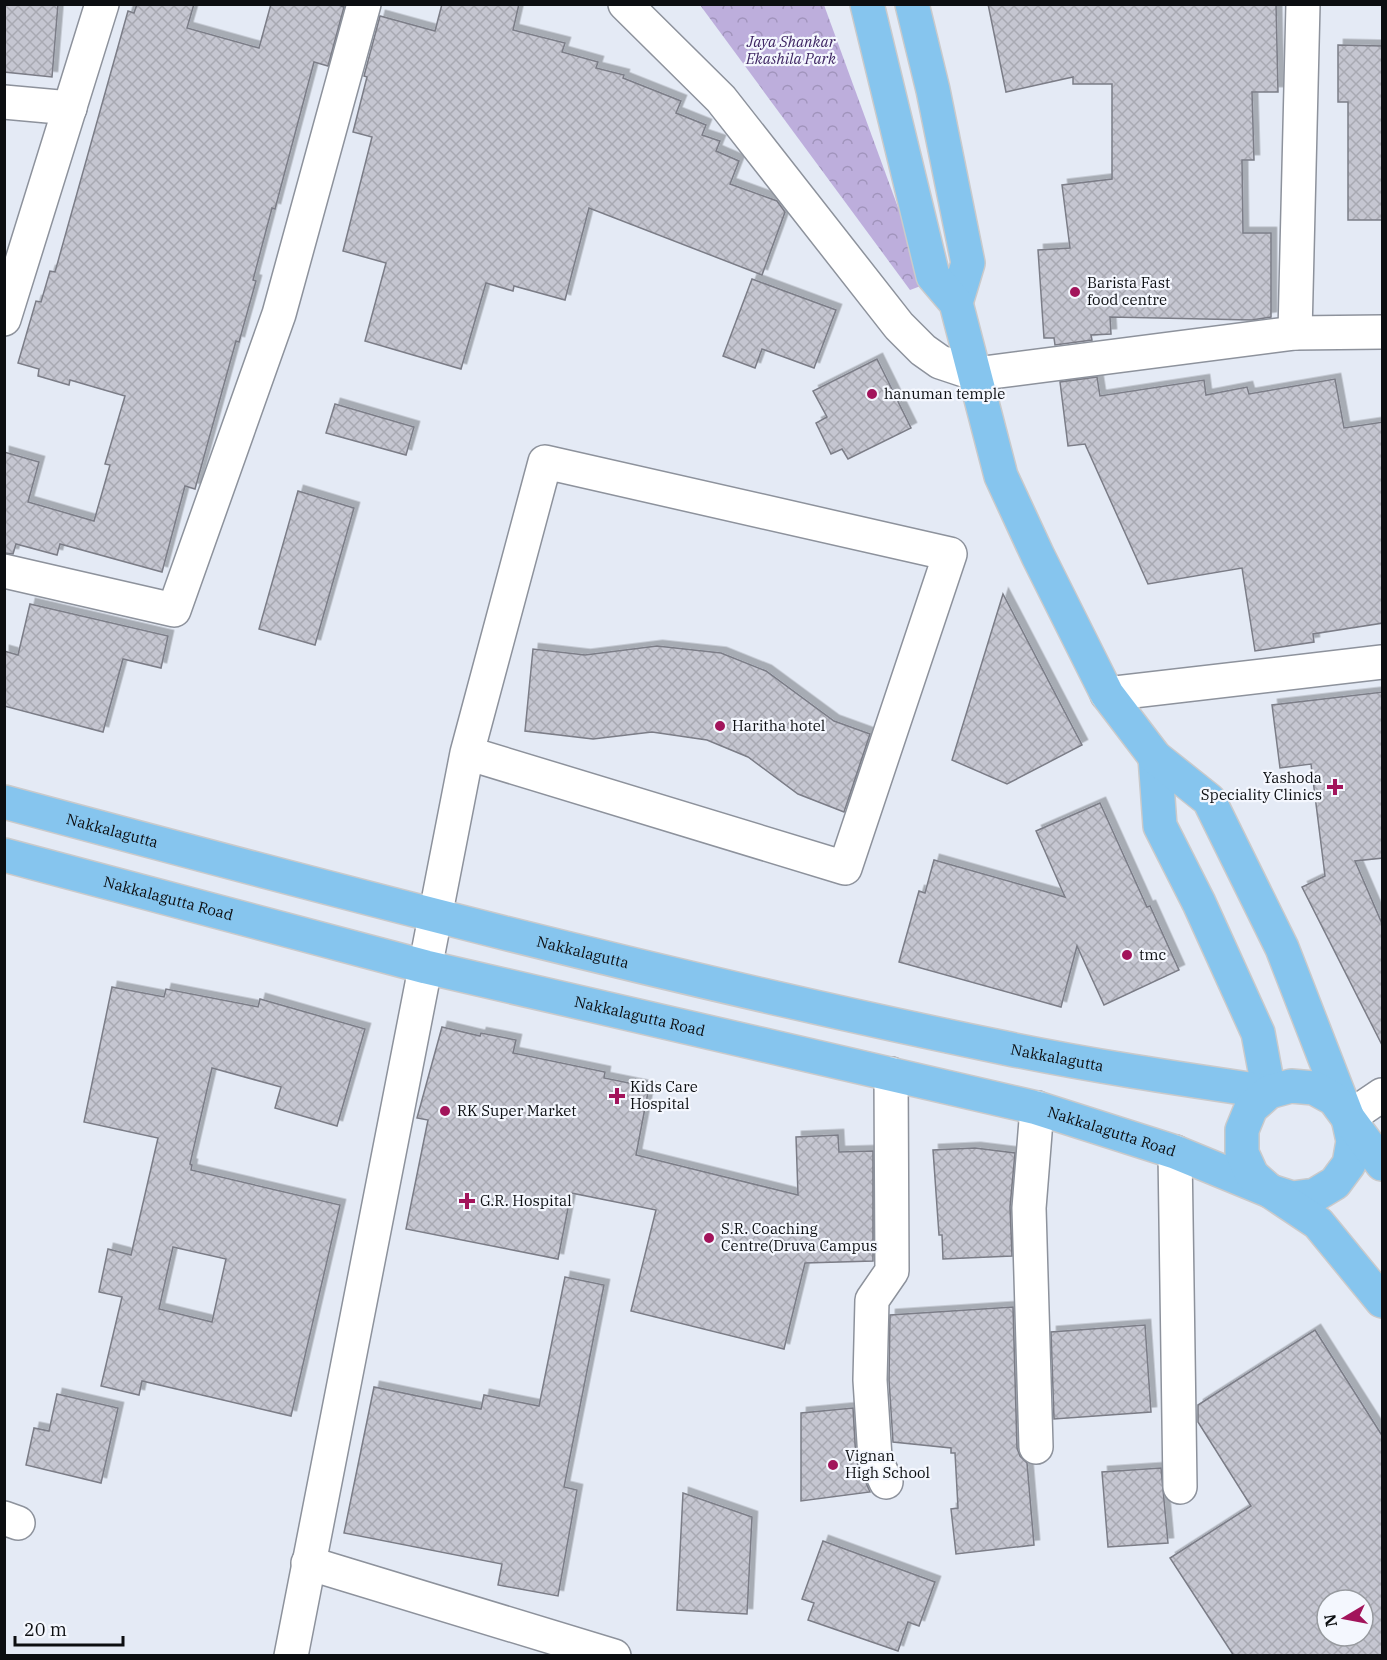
<svg xmlns="http://www.w3.org/2000/svg" width="1387" height="1660" viewBox="0 0 1387 1660" font-family="'IBM Plex Serif',serif">
<defs>
<pattern id="forest-crowns" width="20" height="18" patternUnits="userSpaceOnUse" patternTransform="scale(1.5)"><rect width="20" height="18" fill="#bdaedc"/><path d="M2 6a3 3 0 1 1 6 0M12 15a3 3 0 1 1 6 0" fill="none" stroke="#a194bc"/></pattern>
<pattern id="building-cross-hatch" width="8" height="8" patternUnits="userSpaceOnUse" patternTransform="scale(1.5)"><rect width="8" height="8" fill="#c5c6d1"/><path d="M0 0l8 8M0 8l8-8" fill="none" stroke="#a8a9b2"/></pattern>
<filter id="shadow"><feDropShadow dx="5.5" dy="-5.5" stdDeviation="0" flood-color="#0004"/></filter>
</defs>
<rect width="100%" height="100%" fill="#e4eaf5"/>
<polygon fill="url(#forest-crowns)" points="700,5 824,5 926,284 910,290"/>
<g fill="url(#building-cross-hatch)" stroke="#7b7d87" stroke-width="1.5" fill-rule="evenodd" filter="url(#shadow)">
<polygon points="4,4 58,4 52,77 4,72"/>
<polygon points="137,4 194,4 187,28 259,48 271,4 336,4 344,7 328,66 314,62 275,209 272,208 253,280 256,281 239,342 236,341 195,489 185,486 162,572 60,544 57,555 16,544 13,554 4,553 4,452 39,462 28,502 94,521 110,465 105,464 125,396 70,380 69,385 38,376 39,369 18,363 36,301 41,302 50,271 55,272 128,11 134,13"/>
<polygon points="442,4 519,4 513,30 565,43 562,52 598,62 596,68 624,75 623,78 681,101 676,113 706,125 702,135 720,141 716,151 739,161 730,184 777,201 785,212 762,275 589,208 565,300 514,286 513,291 486,283 461,369 365,341 386,263 343,251 372,137 353,132 367,77 364,76 380,16 435,31"/>
<polygon points="988,4 1276,4 1278,92 1252,92 1254,160 1242,160 1243,233 1271,233 1271,317 1252,320 1110,317 1111,334 1091,335 1092,340 1055,345 1054,338 1044,338 1038,250 1070,248 1062,185 1112,179 1112,84 1073,84 1073,77 1006,92"/>
<polygon points="1338,45 1383,46 1383,220 1348,220 1348,102 1338,102"/>
<polygon points="752,279 836,310 814,368 762,349 755,368 723,356"/>
<polygon points="877,359 911,428 848,459 842,449 831,454 816,423 827,417 813,391"/>
<polygon points="1097,377 1100,396 1204,380 1206,395 1247,387 1249,394 1335,379 1344,428 1383,422 1383,623 1313,634 1314,642 1255,651 1242,568 1148,584 1085,444 1068,446 1060,382"/>
<polygon points="335,404 414,427 406,455 326,433"/>
<polygon points="298,491 354,508 315,645 259,629"/>
<polygon points="1003,594 1082,745 1007,784 952,760"/>
<polygon points="30,604 168,636 161,668 123,659 103,732 4,706 4,651 18,655"/>
<polygon points="657,646 721,653 766,671 834,721 870,734 844,812 798,794 748,757 707,740 652,732 593,739 525,731 533,649 585,655"/>
<polygon points="1383,692 1383,858 1355,861 1383,926 1383,1047 1302,887 1325,876 1311,764 1280,768 1272,705"/>
<polygon points="1100,803 1147,907 1150,906 1179,970 1104,1005 1077,946 1061,1007 899,962 919,891 925,893 934,860 1065,897 1036,831"/>
<path d="M112,987L164,997L166,989L258,1007L260,999L365,1029L337,1126L275,1108L281,1087L212,1068L190,1164L192,1165L191,1170L340,1205L291,1416L142,1381L139,1395L101,1386L122,1297L99,1292L108,1249L131,1255L158,1138L84,1122ZM173,1247L226,1259L212,1322L159,1309Z"/>
<polygon points="442,1027 480,1036 481,1033 516,1040 513,1053 605,1072 604,1078 649,1087 636,1155 798,1195 796,1137 838,1135 839,1152 873,1151 873,1261 805,1263 784,1349 631,1311 656,1210 571,1193 558,1259 406,1229 428,1120 417,1118"/>
<polygon points="975,1148 1015,1153 1010,1207 1012,1256 943,1259 942,1235 939,1235 933,1150"/>
<polygon points="565,1277 604,1285 564,1487 577,1490 558,1596 498,1585 502,1564 344,1533 374,1387 481,1409 484,1395 539,1406"/>
<polygon points="1013,1307 1017,1448 1020,1456 1027,1463 1034,1545 956,1554 951,1509 958,1508 955,1453 951,1453 951,1448 893,1442 889,1380 890,1315"/>
<polygon points="1145,1325 1151,1412 1054,1419 1051,1332"/>
<path d="M1315,1330L1383,1437V1656H1234L1170,1558L1251,1506L1198,1422V1405ZM1327,1600H1363V1636H1327Z"/>
<polygon points="57,1394 118,1408 101,1483 26,1465 34,1428 49,1431"/>
<polygon points="853,1408 856,1460 870,1492 801,1501 801,1413"/>
<polygon points="1161,1468 1168,1543 1108,1547 1102,1472"/>
<polygon points="683,1493 752,1517 747,1614 677,1610"/>
<polygon points="823,1541 935,1582 919,1626 908,1622 898,1651 808,1620 814,1603 802,1599"/>
</g>
<g fill="none" stroke-linecap="round" stroke-linejoin="round">
<defs>
<g id="street">
<polyline points="625,4 721,99 899,326 923,350 940,362 976,374 1295,333 1382,332"/>
<polyline points="4,102 70,108"/>
<polyline points="4,319 102,4"/>
<polyline points="1295,333 1303,4"/>
<polyline points="4,571 174,610 279,314 364,4"/>
<polyline points="1107,694 1382,662"/>
<polyline points="1348,1118 1382,1095"/>
<polyline points="1175,1152 1180,1487"/>
<polyline points="1036,1447 1029,1208 1037,1108"/>
<polyline points="886,1482 875,1458 870,1380 872,1300 892,1271 891,1074"/>
<polyline points="4,1518 18,1523"/>
<polyline points="308,1563 614,1656"/>
<polyline points="291,1656 467,753 845,868 950,554 545,462 467,753"/>
</g>
<g id="primary">
<polyline points="912,4 933,90 968,263 956,303"/>
<polyline points="1155,757 1160,826 1199,903 1258,1033 1269,1092"/>
<path id="s1" d="M4,802C336,891 668,979 1005,1048C1092,1066 1181,1079 1269,1092"/>
<path id="s2" d="M4,855L426,967L1037,1108L1175,1152L1270,1191L1292,1198L1315,1195L1335,1183L1349,1164L1353,1141L1348,1118L1282,948L1209,800L1155,757L1107,694L1038,556L1001,476L956,303L933,276L867,4"/>
<polyline points="1382,1164 1334,1099 1314,1088 1291,1086 1269,1092 1251,1108 1242,1130 1242,1153 1252,1175 1270,1191 1318,1223 1382,1301"/>
</g>
</defs>
<use href="#street" stroke="#8d929c" stroke-width="36"/>
<use href="#primary" stroke="#cacacb" stroke-width="36"/>
<use href="#street" stroke="#fff" stroke-width="33"/>
<use href="#primary" stroke="#86c5ee" stroke-width="33"/>
</g>
<g fill="#a2145b" stroke="#f4f7fe" stroke-width="2">
<circle cx="1075" cy="292" r="6"/>
<circle cx="872" cy="394" r="6"/>
<circle cx="720" cy="726" r="6"/>
<path d="M1332 778h6v6h6v6h-6v6h-6v-6h-6v-6h6z"/>
<circle cx="1127" cy="955" r="6"/>
<path d="M614 1087h6v6h6v6h-6v6h-6v-6h-6v-6h6z"/>
<circle cx="445" cy="1111" r="6"/>
<path d="M464 1192h6v6h6v6h-6v6h-6v-6h-6v-6h6z"/>
<circle cx="709" cy="1238" r="6"/>
<circle cx="833" cy="1465" r="6"/>
</g>
<g text-anchor="middle" stroke-width="4.5" stroke-linejoin="round" paint-order="stroke">
<g font-size="15" font-style="italic" fill="#3d2462" stroke="#f4f7fe">
<text x="791" y="47">Jaya Shankar<tspan x="791" dy="17">Ekashila Park</tspan></text>
</g>
<g font-size="15" fill="#0c0e11" stroke="#f4f7fe" text-anchor="start">
<text x="1087" y="288">Barista Fast<tspan x="1087" dy="17">food centre</tspan></text>
<text x="884" y="399">hanuman temple</text>
<text x="732" y="731">Haritha hotel</text>
<text x="1322" y="783" text-anchor="end">Yashoda<tspan x="1322" dy="17">Speciality Clinics</tspan></text>
<text x="1139" y="960">tmc</text>
<text x="630" y="1092">Kids Care<tspan x="630" dy="17">Hospital</tspan></text>
<text x="457" y="1116">RK Super Market</text>
<text x="480" y="1206">G.R. Hospital</text>
<text x="721" y="1234">S.R. Coaching<tspan x="721" dy="17">Centre(Druva Campus</tspan></text>
<text x="845" y="1461">Vignan<tspan x="845" dy="17">High School</tspan></text>
</g>
<g font-size="15" fill="#0c0e11" stroke="#f4f7fe">
<text dy="5" stroke="none"><textPath href="#s1" startOffset="112">Nakkalagutta</textPath></text>
<text dy="5" stroke="none"><textPath href="#s2" startOffset="170">Nakkalagutta Road</textPath></text>
<text dy="5" stroke="none"><textPath href="#s1" startOffset="598">Nakkalagutta</textPath></text>
<text dy="5" stroke="none"><textPath href="#s2" startOffset="656">Nakkalagutta Road</textPath></text>
<text dy="5" stroke="none"><textPath href="#s1" startOffset="1084">Nakkalagutta</textPath></text>
<text dy="5" stroke="none"><textPath href="#s2" startOffset="1142">Nakkalagutta Road</textPath></text>
</g>
</g>
<rect width="1387" height="1660" fill="none" stroke="#0c0e11" stroke-width="12"/>
<g transform="translate(1345 1618) rotate(260)"><circle r="28" fill="#f4f7fe" stroke="#979a9f" stroke-width="1.5"/>
<path d="M0-4.5L10 22L0 15L-10 22Z" fill="#a2145b"/>
<text y="-9" font-size="16" font-weight="bold" text-anchor="middle" fill="#0c0e11">N</text>
</g>
<path d="M15 1636v9h108v-9" fill="none" stroke="#0c0e11" stroke-width="3"/>
<text x="24" y="1636" font-size="18" fill="#0c0e11" stroke="#f4f7fe" stroke-width="4.5" paint-order="stroke">20 m</text>
</svg>
